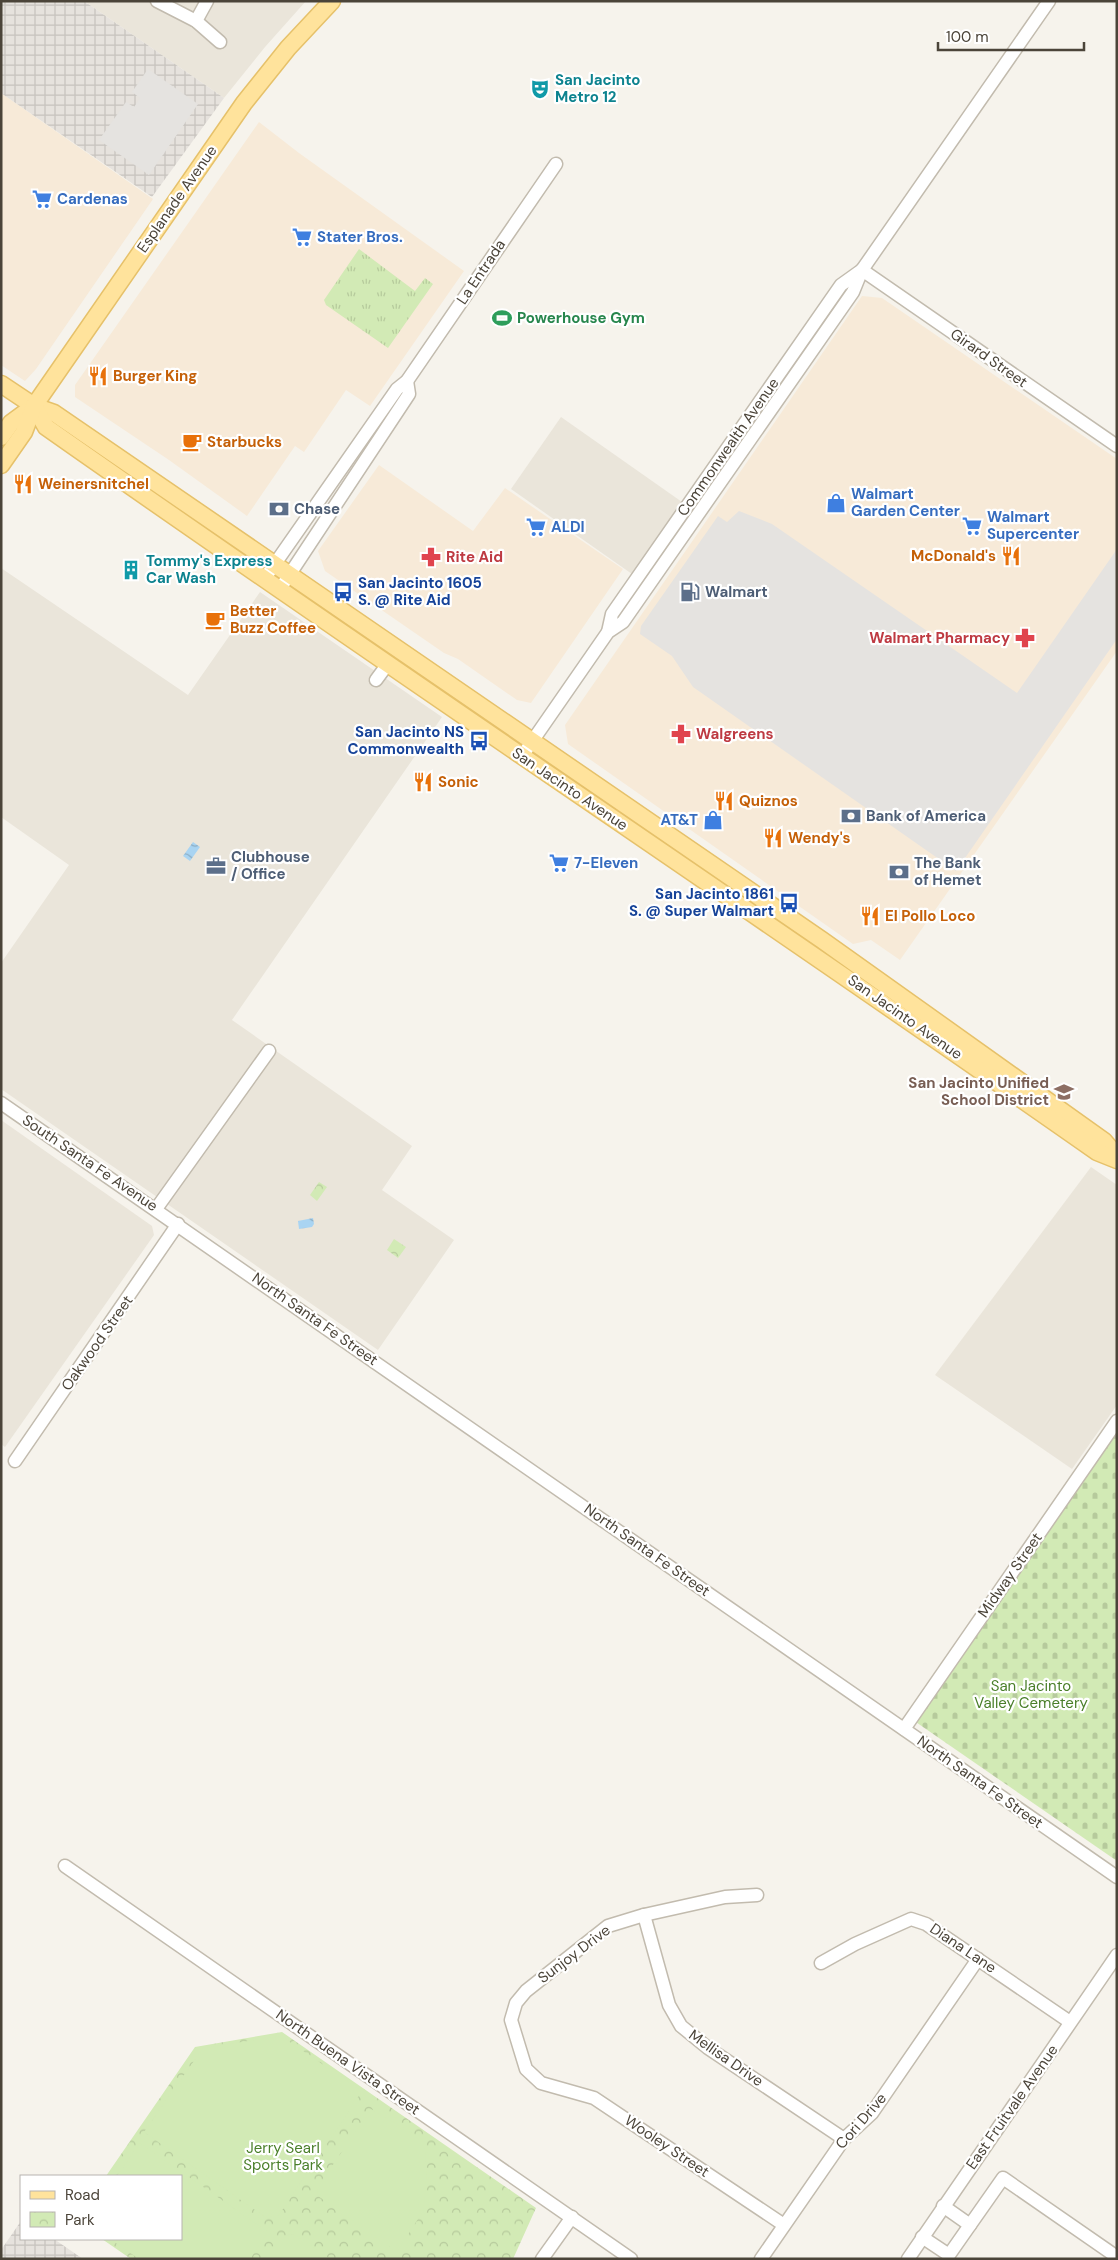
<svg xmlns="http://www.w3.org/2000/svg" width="1118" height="2260" viewBox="0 0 1118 2260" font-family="'DM Sans',sans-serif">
<defs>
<pattern id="industrial-grid" width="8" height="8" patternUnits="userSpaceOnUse" patternTransform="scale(1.25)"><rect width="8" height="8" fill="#e6e2dd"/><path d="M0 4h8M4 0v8" fill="none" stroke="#c7c3be"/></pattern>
<pattern id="grass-tufts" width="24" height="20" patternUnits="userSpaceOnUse" patternTransform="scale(1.25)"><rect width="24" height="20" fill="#d2eab5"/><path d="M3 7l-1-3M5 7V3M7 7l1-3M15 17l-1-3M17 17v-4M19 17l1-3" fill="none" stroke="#b6ca9c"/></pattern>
<pattern id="cemetery-stones" width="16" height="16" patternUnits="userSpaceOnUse" patternTransform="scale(1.25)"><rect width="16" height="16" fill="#d2eab5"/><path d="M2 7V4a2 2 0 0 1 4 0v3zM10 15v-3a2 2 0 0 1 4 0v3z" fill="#b6ca9c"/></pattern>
<pattern id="park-crowns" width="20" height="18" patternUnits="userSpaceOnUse" patternTransform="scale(1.25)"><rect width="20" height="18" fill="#d2eab5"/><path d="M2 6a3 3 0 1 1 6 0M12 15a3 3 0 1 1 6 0" fill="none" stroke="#b6ca9c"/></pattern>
<pattern id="water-waves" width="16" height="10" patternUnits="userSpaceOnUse" patternTransform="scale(1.25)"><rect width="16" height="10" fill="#a9d4f2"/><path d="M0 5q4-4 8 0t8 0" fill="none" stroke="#8caec5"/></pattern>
</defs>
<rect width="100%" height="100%" fill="#f6f3ec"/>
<g fill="#eae5da">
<polygon points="84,1 306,1 265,47 224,98"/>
<polygon points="561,417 682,502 632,574 511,489"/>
<polygon points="1,568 188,695 260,592 442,717 232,1020 412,1146 382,1190 454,1240 378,1350 1,1089 1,963 69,865 1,817"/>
<polygon points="1,1120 152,1226 154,1235 5,1447 1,1444"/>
<polygon points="1091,1167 1117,1185 1117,1405 1072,1469 935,1375"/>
</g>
<g fill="#f7ead8">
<polygon points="1,93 153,199 36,369 25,381 1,365"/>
<polygon points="259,122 299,153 464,271 370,406 346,390 304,452 295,446 247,516 169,460 75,397 75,385"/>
<polygon points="862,296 882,298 1117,459 1117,651 900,960 871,940 853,944 568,744 565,725"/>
<polygon points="379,465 473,531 505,488 623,569 531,703 517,700 458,659 444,653 325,571 318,551"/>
</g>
<g fill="url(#industrial-grid)">
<polygon points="1,1 84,1 224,98 152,197 1,93"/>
<polygon points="21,2221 21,2239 54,2239 83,2259 1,2259 1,2250"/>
</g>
<polygon fill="url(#grass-tufts)" points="359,249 415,291 425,278 433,284 388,348 326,305 324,300"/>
<polygon fill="url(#cemetery-stones)" points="1117,1423 1117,1861 910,1718"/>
<g fill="url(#park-crowns)">
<polygon points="319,1182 327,1187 317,1201 310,1195"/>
<polygon points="394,1239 406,1247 398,1258 387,1250"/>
<polygon points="282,2032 536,2208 513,2259 131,2259 102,2239 181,2239 181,2176 106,2176 195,2047"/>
</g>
<g fill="#d2eab5">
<polygon points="281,2036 362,2091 279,2215 265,2217 144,2132 203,2048"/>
<polygon points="371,2109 414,2134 425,2149 427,2176 423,2211 397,2252 318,2196 317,2188"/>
<polygon points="140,2143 268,2232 250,2259 139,2259 110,2239 181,2239 181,2176 117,2176"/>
<polygon points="294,2234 330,2259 268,2259 283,2236"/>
</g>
<g fill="#e5e3e0">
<polygon points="148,69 198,104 149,175 99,140 126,102 134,107 140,98 132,92"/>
<polygon points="739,511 772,524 1017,693 1117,549 1117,639 956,871 693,687 672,656 640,634 641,626 718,516 727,522"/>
</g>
<g fill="url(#water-waves)">
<polygon points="193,842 200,847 190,861 183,856"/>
<polygon points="313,1218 314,1224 312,1227 299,1229 298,1221"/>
</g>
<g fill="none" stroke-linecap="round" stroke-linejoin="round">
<defs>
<g id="minor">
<polyline points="157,1 196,21 220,42"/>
<polyline points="196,21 207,1"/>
<polyline points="862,270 1117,446"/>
<polyline points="265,578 397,389 407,381 556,164"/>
<polyline points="280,589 409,394 407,381"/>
<polyline points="608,632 612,614 841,285 862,270"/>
<polyline points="376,680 387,665"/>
<polyline points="522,756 608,632 623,622 853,292 862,270 1049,1"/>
<polyline points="1,1103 1117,1877"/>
<polyline points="156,1209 269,1051"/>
<polyline points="15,1461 178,1224"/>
<polyline points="904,1729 1117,1421"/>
<polyline points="65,1866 631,2259"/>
<polyline points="757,1895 725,1897 644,1915 608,1926 526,1991 516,2003 511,2020 526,2069 541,2083 594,2098 784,2225"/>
<polyline points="644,1915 669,2005 681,2026 708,2048 844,2139"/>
<polyline points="821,1963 855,1944 911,1919 926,1924 1070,2022"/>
<polyline points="943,2206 970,2225 1003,2178 1117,2257"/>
<polyline points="922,2237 949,2255 970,2225"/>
<polyline points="542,2259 572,2217"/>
<polyline points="761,2259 844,2139 872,2113 978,1959"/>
<polyline points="908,2259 1117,1955"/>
</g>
<g id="major">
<polyline points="1,384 34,406 54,413 822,940 1104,1141 1117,1156"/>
<path d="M34,406L46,427C394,672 749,908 1097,1152L1117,1160"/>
<polyline points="1,437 11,423 34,406"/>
<polyline points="1,465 24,432 34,406 244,103 288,48 332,1"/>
</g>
</defs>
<use href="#minor" stroke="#c2bbae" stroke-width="15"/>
<use href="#major" stroke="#e6c16a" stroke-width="19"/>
<use href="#minor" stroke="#fff" stroke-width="12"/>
<use href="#major" stroke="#ffe39c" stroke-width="16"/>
</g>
<defs>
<symbol id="theatre-bare" viewBox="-9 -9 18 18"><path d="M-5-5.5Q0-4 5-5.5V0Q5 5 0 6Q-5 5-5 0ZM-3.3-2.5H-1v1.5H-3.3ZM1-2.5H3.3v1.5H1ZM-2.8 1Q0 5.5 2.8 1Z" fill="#0f9aa8" stroke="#fff" stroke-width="2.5" paint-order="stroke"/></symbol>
<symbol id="supermarket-bare" viewBox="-9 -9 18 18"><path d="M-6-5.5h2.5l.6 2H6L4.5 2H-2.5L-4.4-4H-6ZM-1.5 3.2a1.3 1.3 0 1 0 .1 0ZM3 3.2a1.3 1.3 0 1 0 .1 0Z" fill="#3f7fe0" stroke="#fff" stroke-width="2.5" paint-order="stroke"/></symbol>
<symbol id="stadium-bare" viewBox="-9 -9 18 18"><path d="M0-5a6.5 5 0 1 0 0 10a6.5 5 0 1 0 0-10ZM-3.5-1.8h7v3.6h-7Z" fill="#2e9e5b" stroke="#fff" stroke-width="2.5" paint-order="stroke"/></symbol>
<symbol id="restaurant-bare" viewBox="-9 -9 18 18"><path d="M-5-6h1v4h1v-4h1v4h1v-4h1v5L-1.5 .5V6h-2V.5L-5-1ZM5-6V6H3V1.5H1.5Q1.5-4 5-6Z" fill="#e8710a" stroke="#fff" stroke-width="2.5" paint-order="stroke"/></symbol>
<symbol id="cafe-bare" viewBox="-9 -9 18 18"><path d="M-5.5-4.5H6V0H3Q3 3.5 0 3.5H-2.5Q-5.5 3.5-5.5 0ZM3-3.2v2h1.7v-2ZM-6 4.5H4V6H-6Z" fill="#e8710a" stroke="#fff" stroke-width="2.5" paint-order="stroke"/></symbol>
<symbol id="shop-bare" viewBox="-9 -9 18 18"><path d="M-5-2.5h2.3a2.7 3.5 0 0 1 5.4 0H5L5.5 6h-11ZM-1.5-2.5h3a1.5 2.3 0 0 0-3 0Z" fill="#3f7fe0" stroke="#fff" stroke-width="2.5" paint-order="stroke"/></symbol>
<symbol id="bank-bare" viewBox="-9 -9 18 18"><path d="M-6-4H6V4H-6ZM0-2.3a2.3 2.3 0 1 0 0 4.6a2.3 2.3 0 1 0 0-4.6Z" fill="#5c6f8a" stroke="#fff" stroke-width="2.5" paint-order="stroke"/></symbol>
<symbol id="pharmacy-bare" viewBox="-9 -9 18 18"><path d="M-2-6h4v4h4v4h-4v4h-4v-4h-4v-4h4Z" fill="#e0444e" stroke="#fff" stroke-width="2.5" paint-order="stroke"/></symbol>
<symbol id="building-bare" viewBox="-9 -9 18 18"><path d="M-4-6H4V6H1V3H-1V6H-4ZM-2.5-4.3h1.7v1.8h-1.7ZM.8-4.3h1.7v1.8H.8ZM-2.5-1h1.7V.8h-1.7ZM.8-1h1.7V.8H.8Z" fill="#0f9aa8" stroke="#fff" stroke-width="2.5" paint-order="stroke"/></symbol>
<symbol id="bus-bare" viewBox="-9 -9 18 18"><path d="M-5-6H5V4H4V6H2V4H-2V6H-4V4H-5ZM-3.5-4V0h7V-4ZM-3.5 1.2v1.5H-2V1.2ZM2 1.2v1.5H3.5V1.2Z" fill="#1a4fb4" stroke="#fff" stroke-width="2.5" paint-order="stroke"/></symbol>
<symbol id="fuel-bare" viewBox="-9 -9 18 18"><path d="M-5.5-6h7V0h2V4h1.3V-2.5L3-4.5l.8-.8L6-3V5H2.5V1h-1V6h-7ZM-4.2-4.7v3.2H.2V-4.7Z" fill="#5c6f8a" stroke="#fff" stroke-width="2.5" paint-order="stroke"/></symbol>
<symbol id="office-bare" viewBox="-9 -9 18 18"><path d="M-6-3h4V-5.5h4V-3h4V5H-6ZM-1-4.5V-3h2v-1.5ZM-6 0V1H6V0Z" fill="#5c6f8a" stroke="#fff" stroke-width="2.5" paint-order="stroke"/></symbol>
<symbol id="school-bare" viewBox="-9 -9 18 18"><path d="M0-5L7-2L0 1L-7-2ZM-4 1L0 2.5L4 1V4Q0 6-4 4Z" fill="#8d6e63" stroke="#fff" stroke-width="2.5" paint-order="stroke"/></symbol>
</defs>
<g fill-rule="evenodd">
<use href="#theatre-bare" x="526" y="75" width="28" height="28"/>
<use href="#supermarket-bare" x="28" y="185" width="28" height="28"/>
<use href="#supermarket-bare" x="288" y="223" width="28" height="28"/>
<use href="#stadium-bare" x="488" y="304" width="28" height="28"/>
<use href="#restaurant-bare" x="84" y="362" width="28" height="28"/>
<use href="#cafe-bare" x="178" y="428" width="28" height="28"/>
<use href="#restaurant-bare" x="9" y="470" width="28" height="28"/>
<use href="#shop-bare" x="822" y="489" width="28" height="28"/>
<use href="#bank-bare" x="265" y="495" width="28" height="28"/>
<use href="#supermarket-bare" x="958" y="512" width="28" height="28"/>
<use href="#supermarket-bare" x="522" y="513" width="28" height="28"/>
<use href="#restaurant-bare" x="997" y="542" width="28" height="28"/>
<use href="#pharmacy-bare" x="417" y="543" width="28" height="28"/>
<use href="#building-bare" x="117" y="556" width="28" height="28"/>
<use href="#bus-bare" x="329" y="578" width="28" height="28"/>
<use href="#fuel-bare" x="676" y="578" width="28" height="28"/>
<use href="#cafe-bare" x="201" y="606" width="28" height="28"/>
<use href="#pharmacy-bare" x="1011" y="624" width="28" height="28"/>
<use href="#pharmacy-bare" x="667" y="720" width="28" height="28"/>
<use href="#bus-bare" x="465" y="727" width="28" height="28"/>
<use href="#restaurant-bare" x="409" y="768" width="28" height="28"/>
<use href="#restaurant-bare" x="710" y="787" width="28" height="28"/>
<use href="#bank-bare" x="837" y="802" width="28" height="28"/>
<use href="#shop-bare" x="699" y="806" width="28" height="28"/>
<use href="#restaurant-bare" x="759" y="824" width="28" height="28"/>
<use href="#supermarket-bare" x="545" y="849" width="28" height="28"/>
<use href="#office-bare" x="202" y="852" width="28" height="28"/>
<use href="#bank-bare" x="885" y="858" width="28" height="28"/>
<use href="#bus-bare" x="775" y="889" width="28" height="28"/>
<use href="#restaurant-bare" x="856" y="902" width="28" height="28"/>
<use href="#school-bare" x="1050" y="1078" width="28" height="28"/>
</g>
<g text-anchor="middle" stroke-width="4.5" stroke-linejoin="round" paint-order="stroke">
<g font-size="15" font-weight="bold" fill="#0d838f" stroke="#fff" text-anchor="start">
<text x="555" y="85">San Jacinto<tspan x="555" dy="17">Metro 12</tspan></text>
<text x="146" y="566">Tommy's Express<tspan x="146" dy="17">Car Wash</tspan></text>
</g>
<g font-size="15" font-weight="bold" fill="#366cbe" stroke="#fff" text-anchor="start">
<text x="57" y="204">Cardenas</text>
<text x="317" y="242">Stater Bros.</text>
<text x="851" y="499">Walmart<tspan x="851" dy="17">Garden Center</tspan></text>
<text x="987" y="522">Walmart<tspan x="987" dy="17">Supercenter</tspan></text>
<text x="551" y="532">ALDI</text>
<text x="698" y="825" text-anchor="end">AT&amp;T</text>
<text x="574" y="868">7-Eleven</text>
</g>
<g font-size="15" fill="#4b4439" stroke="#fff">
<text transform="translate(177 199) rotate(-55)" y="5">Esplanade Avenue</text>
<text transform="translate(481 272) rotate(-56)" y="5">La Entrada</text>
<text transform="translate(989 358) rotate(35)" y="5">Girard Street</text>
<text transform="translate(728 447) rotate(-55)" y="5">Commonwealth Avenue</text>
<text transform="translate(570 789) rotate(34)" y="5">San Jacinto Avenue</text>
<text transform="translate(905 1017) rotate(35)" y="5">San Jacinto Avenue</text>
<text transform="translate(90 1163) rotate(34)" y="5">South Santa Fe Avenue</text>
<text transform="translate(315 1319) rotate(35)" y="5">North Santa Fe Street</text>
<text transform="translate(97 1343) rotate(-55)" y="5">Oakwood Street</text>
<text transform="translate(647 1550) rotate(35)" y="5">North Santa Fe Street</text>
<text transform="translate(1010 1575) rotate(-55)" y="5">Midway Street</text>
<text transform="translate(980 1782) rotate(35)" y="5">North Santa Fe Street</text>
<text transform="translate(963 1948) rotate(34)" y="5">Diana Lane</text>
<text transform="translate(574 1954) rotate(-37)" y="5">Sunjoy Drive</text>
<text transform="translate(726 2058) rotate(35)" y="5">Mellisa Drive</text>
<text transform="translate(348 2062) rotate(35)" y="5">North Buena Vista Street</text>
<text transform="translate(1012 2107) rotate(-55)" y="5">East Fruitvale Avenue</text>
<text transform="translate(861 2121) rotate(-49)" y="5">Cori Drive</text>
<text transform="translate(667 2146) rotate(34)" y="5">Wooley Street</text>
</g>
<g font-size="15" font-weight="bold" fill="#27864d" stroke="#fff" text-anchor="start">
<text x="517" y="323">Powerhouse Gym</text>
</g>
<g font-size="15" font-weight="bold" fill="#c56008" stroke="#fff" text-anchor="start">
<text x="113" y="381">Burger King</text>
<text x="207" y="447">Starbucks</text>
<text x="38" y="489">Weinersnitchel</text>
<text x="996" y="561" text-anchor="end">McDonald's</text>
<text x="230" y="616">Better<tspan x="230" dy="17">Buzz Coffee</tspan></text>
<text x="438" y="787">Sonic</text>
<text x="739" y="806">Quiznos</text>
<text x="788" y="843">Wendy's</text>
<text x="885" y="921">El Pollo Loco</text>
</g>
<g font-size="15" font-weight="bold" fill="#4e5e75" stroke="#fff" text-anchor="start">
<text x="294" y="514">Chase</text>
<text x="705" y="597">Walmart</text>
<text x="866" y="821">Bank of America</text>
<text x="231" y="862">Clubhouse<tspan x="231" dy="17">/ Office</tspan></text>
<text x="914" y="868">The Bank<tspan x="914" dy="17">of Hemet</tspan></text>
</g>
<g font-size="15" font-weight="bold" fill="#be3a42" stroke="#fff" text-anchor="start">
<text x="446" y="562">Rite Aid</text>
<text x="1010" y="643" text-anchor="end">Walmart Pharmacy</text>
<text x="696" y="739">Walgreens</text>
</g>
<g font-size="15" font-weight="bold" fill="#164399" stroke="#fff" text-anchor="end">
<text x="358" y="588" text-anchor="start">San Jacinto 1605<tspan x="358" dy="17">S. @ Rite Aid</tspan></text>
<text x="464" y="737">San Jacinto NS<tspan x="464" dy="17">Commonwealth</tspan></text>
<text x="774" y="899">San Jacinto 1861<tspan x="774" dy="17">S. @ Super Walmart</tspan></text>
</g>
<g font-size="15" font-weight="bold" fill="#785e54" stroke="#fff" text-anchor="end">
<text x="1049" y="1088">San Jacinto Unified<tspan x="1049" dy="17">School District</tspan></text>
</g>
<g font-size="15" fill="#4a7f2a" stroke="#fff">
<text x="1031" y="1691">San Jacinto<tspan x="1031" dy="17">Valley Cemetery</tspan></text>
<text x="283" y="2153">Jerry Searl<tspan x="283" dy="17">Sports Park</tspan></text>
</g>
</g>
<rect width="1118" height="2260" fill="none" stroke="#4b4439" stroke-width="5"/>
<rect x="20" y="2175" width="162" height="65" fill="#ffffff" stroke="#b7b4b0"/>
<rect x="30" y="2191" width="25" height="8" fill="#ffe39c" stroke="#b7b4b0"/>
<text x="65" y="2200" font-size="15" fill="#4b4439">Road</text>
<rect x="30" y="2212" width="25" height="15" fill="url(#park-crowns)" stroke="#b7b4b0"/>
<text x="65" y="2225" font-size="15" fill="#4b4439">Park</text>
<path d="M938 42v8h146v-8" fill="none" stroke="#4b4439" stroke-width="2.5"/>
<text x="946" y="42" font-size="15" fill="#4b4439" stroke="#ffffff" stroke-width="4" paint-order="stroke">100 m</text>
</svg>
